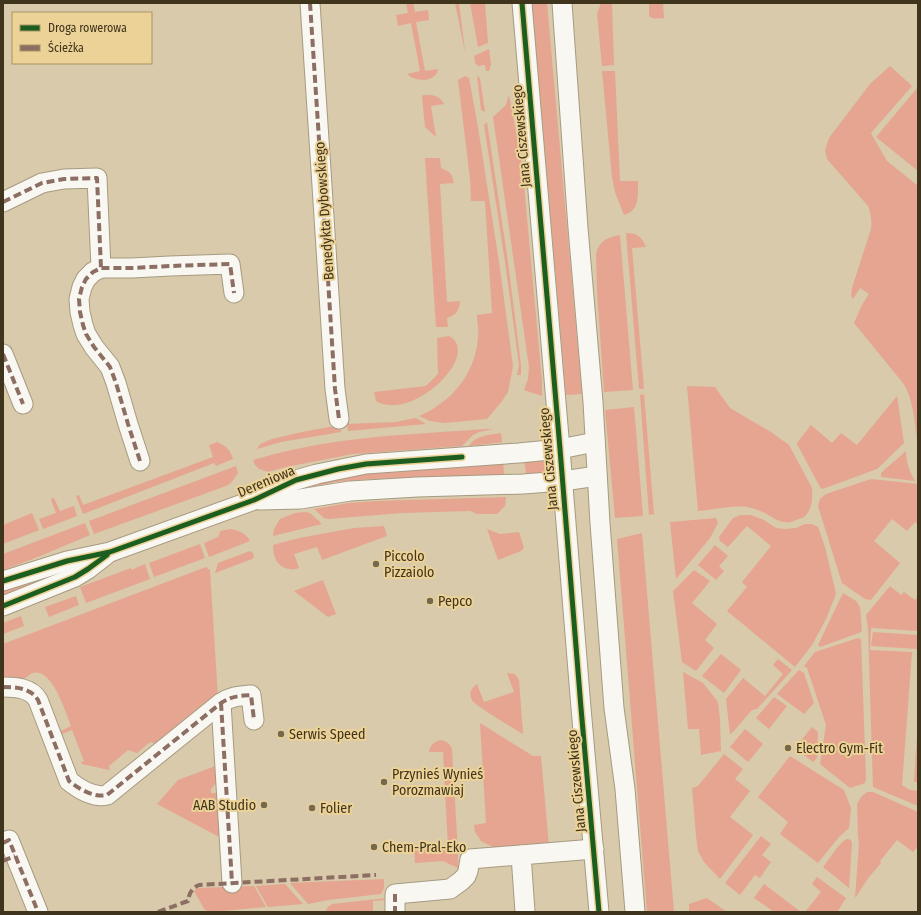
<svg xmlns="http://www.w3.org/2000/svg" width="921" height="915" viewBox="0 0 921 915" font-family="'Fira Sans Condensed',sans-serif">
<rect width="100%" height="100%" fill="#d8caaa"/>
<g fill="#e5a591">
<path d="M406,3H413L415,12L428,10L429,20L416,22L425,71L438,69C436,83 415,82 407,74L420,71L411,23L398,26L396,15L408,13Z"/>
<polygon points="455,3 459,3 465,51 465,52"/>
<polygon points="470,3 485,3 488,43 478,47"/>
<polygon points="532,3 547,3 582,394 566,395"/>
<polygon points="601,3 612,3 614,65 602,66 597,14"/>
<path d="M649,3H663L664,18C658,18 653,20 649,16Z"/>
<polygon points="489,49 491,64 489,71 486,71 485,65 478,66 475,63 474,56"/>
<path d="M890,66L912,86L871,133L887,161L918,186V446C915,427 914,399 903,383L854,323L862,305L869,294L860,288L853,299L851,296L852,288L871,229C872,220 871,214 868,206L827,159L825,150L829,138L870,84Z"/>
<path d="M602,71H615L620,181H638C638,194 640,211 624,215L615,192L612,177Z"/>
<path d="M465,76L469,78L478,127L499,262L513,366L508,392L502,401L487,419L444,423L430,421L419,416C426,413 434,409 440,404C462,389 477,363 478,336C479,329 477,322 477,315L492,313L485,201H471L470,179L458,80Z"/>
<polygon points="477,76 480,78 485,112 481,110"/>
<polygon points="918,87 918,171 876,137"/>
<path d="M423,95C433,95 438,94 444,104L431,106L436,137L425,127L422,97Z"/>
<polygon points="509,95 522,163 542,381 542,396 524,390 528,379 529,367 493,117 506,105"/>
<polygon points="487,122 508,262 521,365 521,375 517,375 519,365 505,262 484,125"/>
<path d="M425,158H440L441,168C450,172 452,173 454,183L440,184L447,302L460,301C459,311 456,315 447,318L448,327H436Z"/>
<path d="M626,233C637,233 642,237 646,247L632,248L644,389H639Z"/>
<path d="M620,235L633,390L604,392L597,292L596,254C600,240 606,238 620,235Z"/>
<path d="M449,336C483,354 412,423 376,401L374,392L426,386L438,374L437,338Z"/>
<path d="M687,386L715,387L730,408L771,432L789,445L812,488C813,497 812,508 806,515C804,518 799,519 796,520C792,522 787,523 784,522C777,521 772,517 767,514C760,511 754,508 747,507C733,505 712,510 698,511Z"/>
<polygon points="644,394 654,514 649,515 640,395"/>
<polygon points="897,396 904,443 877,469 828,487 822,489 820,487 797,444 797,443 811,425 832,443 841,433 857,445"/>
<polygon points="634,407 643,516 615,518 605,410"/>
<polygon points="415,418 418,419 426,424 348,431 347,424 396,422"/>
<polygon points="340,425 341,432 281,442 257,449 260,444 272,439 302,432"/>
<path d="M486,429H493L479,432L473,435L462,446L353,454L286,467L268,472L259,469L255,465L253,460C276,453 299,448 322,444C376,435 431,433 486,429Z"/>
<path d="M501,433L502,442L495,443L469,446C476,435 490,435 501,433Z"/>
<path d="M217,442C226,446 230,449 233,459L216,466L214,463L83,514L76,496L79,495L83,505L213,457L209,445Z"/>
<path d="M906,451C906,462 909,471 915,481L881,477V473Z"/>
<path d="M524,458L545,459C548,463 549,466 548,471L545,473L526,474Z"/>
<polygon points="503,459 504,475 369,479 336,482 301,489 299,486 379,469"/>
<polygon points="236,466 238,473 231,483 226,486 94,534 89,521"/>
<polygon points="871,479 918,484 918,524 915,522 907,531 892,519 874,541 900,563 871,600 865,599 842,583 818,506 820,499 826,494"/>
<polygon points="506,497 505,506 497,514 477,514 470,511 402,513 328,519 324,518 314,509 348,503 377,501"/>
<polygon points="52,498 54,498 60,511 74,506 77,516 43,529 39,519 56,513 51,500"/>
<polygon points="305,512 310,513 322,524 273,536 274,529 280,519 295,513"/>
<polygon points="32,513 39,530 3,544 3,525"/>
<polygon points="741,515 751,515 764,520 776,528 785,529 796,528 805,524 812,524 818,527 825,547 836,594 826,619 812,645 795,667 727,611 747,587 742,582 771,546 747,526 728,547 720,541 719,537 733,518"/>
<polygon points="716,518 718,523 710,538 676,579 670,522"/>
<polygon points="85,523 90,535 33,559 3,570 3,554"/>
<path d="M384,526L387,536L322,560L317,547L294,554L299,568C296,569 293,570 290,569C277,568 273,556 273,545L299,538L354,528Z"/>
<path d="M230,529C238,530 246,533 250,541L209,557L204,543L218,537L220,533V531Z"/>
<polygon points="487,529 500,534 519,532 524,548 521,551 498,560"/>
<polygon points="642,533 674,912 647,912 617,539"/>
<polygon points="200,544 205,558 154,577 149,563"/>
<polygon points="715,545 728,556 719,566 724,571 716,580 698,565"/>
<polygon points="250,551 253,553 254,557 252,559 215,573 218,563"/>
<polygon points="145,564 150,579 86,603 80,587 131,568 131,570"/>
<path d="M206,567L210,570L218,698L159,745L150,742L137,753L128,750L109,766L110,769L109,770L82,764L81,762L84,761L72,730L60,735L59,732L71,726C66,713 52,667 33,673C29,674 26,678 22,680C17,682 9,680 3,679V644Z"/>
<polygon points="69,568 72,571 3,599 3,589"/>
<polygon points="694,570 710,581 692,603 717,624 705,640 714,648 696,671 682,662 673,591"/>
<polygon points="323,580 336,614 328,617 294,591"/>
<polygon points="890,586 901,595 904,592 915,600 918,596 918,631 871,628 870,650 912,652 902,785 910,790 918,791 918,806 873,787 868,628 866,615"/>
<polygon points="843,593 856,601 860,607 862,631 859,633 820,647 818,645"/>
<polygon points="76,596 79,605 49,617 45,607"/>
<polygon points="21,616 24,626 3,634 3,623"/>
<polygon points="873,632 918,635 918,649 871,646"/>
<polygon points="858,638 861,639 866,778 865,783 850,788 820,764 826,725 807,668 804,666 815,652"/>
<polygon points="721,654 741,670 724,693 702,676"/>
<polygon points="778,659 792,670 757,709 752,710 732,733 730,734 726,699 743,678 765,696 783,674 773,665"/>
<polygon points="799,670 804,673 814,703 804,714 777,694"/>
<polygon points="683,672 703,683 718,702 720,720 721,751 701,755 699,729 688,729"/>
<path d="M507,673L515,674L519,680L523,734C515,729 475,706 472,700C468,692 472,688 477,684L484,702L514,692Z"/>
<polygon points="774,697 787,706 769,729 756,718"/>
<polygon points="918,719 918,782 914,782"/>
<polygon points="480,723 533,756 541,756 549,846 493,847 481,841 475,832 474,825 486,823"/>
<polygon points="812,727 818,732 817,758 813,762 795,748"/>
<polygon points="745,729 763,744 748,762 730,747"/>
<path d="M440,740C446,741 450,743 452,749L458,852V868L443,861L415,863L414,849L448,847L443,752H429C430,745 434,742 440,740Z"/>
<polygon points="724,754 743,769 735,779 750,791 730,817 753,835 720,879 704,862 698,851 696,836 692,788 698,786"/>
<polygon points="790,756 844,790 851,808 849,828 839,837 818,863 780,834 788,822 758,797"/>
<polygon points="218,765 219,779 211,789 211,793 220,793 223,839 157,804 178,780"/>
<polygon points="867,792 873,792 918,812 918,846 913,852 897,840 880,861 881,863 869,877 855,898 859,844 858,836 857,804 861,797"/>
<polygon points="761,836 771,844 762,855 771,862 760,878 755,875 740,895 725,883"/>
<path d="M847,839L851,840L852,844L849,888L823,867C830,859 838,843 847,839Z"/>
<polygon points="817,877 846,898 837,912 805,912 821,892 812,884"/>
<polygon points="384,879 384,888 381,894 328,900 308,904 290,883"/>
<polygon points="285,884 303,904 268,907 256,886"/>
<polygon points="764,884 801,912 774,912 754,898"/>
<polygon points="254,886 266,907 210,912 205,910 194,891 197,888"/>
<polygon points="388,898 386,900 373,901 373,912 325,912 328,907 332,904"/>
<polygon points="707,898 727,912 689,912 689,904"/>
</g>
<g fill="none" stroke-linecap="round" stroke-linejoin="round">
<defs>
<g id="minor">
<polyline points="310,3 321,170 335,389 339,419"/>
<polyline points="522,3 560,449 581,708 599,912"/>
<polyline points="562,3 578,228 593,402 600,523 614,708 625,789 635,912"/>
<polyline points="3,202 42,183 64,179 97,178 101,268"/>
<polyline points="3,354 23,404"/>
<polyline points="140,461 128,424 116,383 110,367 94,347 86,334 83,325 80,312 79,299 82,287 86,279 93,272 101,268 132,268 170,266 230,264 234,293"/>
<polyline points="260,500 300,499 350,491 417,487 523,484 563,481 597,476"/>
<polyline points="3,581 67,561 110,552 254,500 296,480 317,474 366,464 519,453 560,449 595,442"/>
<polyline points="3,606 75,577 88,569 106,555"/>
<path d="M3,687C16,687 31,688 38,700L69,781C79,789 94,798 107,795L221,703C232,696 239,696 251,695L254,720"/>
<polyline points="221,703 232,883"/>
<polyline points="3,843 9,840 38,912"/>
<polyline points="521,855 525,912"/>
<polyline points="395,912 395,894 450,889 461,881 466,876 468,871 470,859 594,849"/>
</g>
</defs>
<use href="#minor" stroke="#a69b82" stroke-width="21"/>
<use href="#minor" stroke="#f9f7f2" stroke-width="19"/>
<g stroke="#8d6e63" stroke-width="4" stroke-dasharray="8 4" stroke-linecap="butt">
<polyline points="310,3 321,170 335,389 339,419"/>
<polyline points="3,202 42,183 64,179 97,178 101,268"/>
<polyline points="3,354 23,404"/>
<polyline points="140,461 128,424 116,383 110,367 94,347 86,334 83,325 80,312 79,299 82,287 86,279 93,272 101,268 132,268 170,266 230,264 234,293"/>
<path d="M3,687C16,687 31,688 38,700L69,781C79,789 94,798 107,795L221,703C232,696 239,696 251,695L254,720"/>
<polyline points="221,703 232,883"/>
<polyline points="3,843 9,840 38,912"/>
<polyline points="3,861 15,856"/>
<polyline points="395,894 395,912"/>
<path d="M158,912L188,901C189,893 192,888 199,885L376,875"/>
</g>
<defs>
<g id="cycleway">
<polyline points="522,3 560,449 581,708 599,912"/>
<polyline points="3,581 67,561 110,552 254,500 296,480 338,469 366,464 462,457"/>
<polyline points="3,606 75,577 88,569 107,555"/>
</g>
</defs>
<use href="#cycleway" stroke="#ecd296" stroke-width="8"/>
<use href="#cycleway" stroke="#1b5e20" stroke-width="5"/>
</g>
<g fill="#75684e" stroke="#ecd296" stroke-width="1.5">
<circle cx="376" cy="564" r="4"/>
<circle cx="430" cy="601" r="4"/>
<circle cx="281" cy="734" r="4"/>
<circle cx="788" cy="748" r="4"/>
<circle cx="384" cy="782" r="4"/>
<circle cx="264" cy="805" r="4"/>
<circle cx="312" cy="808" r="4"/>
<circle cx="374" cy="847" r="4"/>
</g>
<g text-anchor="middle" stroke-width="4" stroke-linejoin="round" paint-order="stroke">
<g font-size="14" fill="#3f341c" stroke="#ecd296">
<text transform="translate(521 136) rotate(-95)" y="5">Jana Ciszewskiego</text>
<text transform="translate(324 211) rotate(-94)" y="5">Benedykta Dybowskiego</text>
<text transform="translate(548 459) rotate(-95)" y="5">Jana Ciszewskiego</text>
<text transform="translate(266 481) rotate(-23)" y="5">Dereniowa</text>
<text transform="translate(576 781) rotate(-95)" y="5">Jana Ciszewskiego</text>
</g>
<g font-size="14" fill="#3f341c" stroke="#ecd296" text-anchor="start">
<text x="384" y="561">Piccolo<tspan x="384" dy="16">Pizzaiolo</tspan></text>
<text x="438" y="606">Pepco</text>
<text x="289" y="739">Serwis Speed</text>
<text x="796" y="753">Electro Gym-Fit</text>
<text x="392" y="779">Przynieś Wynieś<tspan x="392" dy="16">Porozmawiaj</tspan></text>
<text x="256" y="810" text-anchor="end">AAB Studio</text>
<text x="320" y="813">Folier</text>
<text x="382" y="852">Chem-Pral-Eko</text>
</g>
</g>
<rect width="921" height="915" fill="none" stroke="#3f341c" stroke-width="8"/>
<rect x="12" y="12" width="140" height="52" fill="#ecd296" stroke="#a79365"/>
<rect x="20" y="25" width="20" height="6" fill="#1b5e20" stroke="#a79365"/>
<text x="48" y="32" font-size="12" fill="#3f341c">Droga rowerowa</text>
<rect x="20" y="45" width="20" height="6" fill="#8d6e63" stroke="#a79365"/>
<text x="48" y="52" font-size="12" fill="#3f341c">Ścieżka</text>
</svg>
